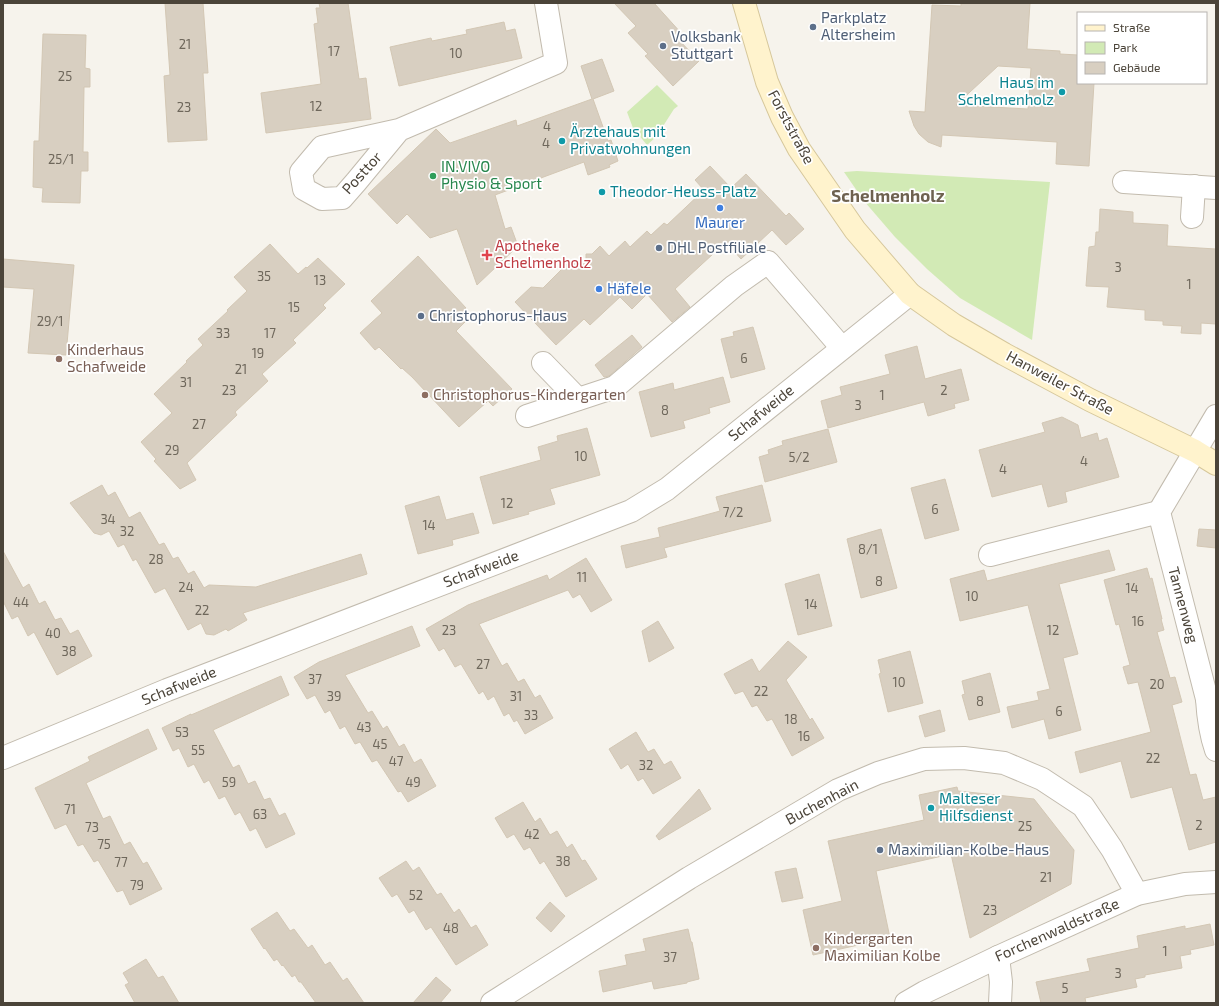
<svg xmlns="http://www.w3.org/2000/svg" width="1219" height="1006" viewBox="0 0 1219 1006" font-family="'Exo 2',sans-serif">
<rect width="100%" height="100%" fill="#f6f3ec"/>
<g fill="#d2eab5">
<polygon points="657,85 678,106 674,109 656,137 647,145 633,128 627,112"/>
<polygon points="857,171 1050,182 1032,340 960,298 927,269 895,237 864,201 844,172"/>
</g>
<g fill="#d8cfc1" stroke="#d3c7b4" fill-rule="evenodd">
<polygon points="165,3 203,3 208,73 203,73 207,140 168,142 164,76 170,75"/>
<polygon points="319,3 348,3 359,79 366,78 371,119 266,133 261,93 321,84 314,24 318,23 316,8 320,8"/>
<polygon points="614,3 654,3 682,34 677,38 699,61 673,86 645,56 648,54 628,33 636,26"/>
<path d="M961,3H1030L1027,49L1060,51V54L1078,55V83H1094L1089,166L1056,164L1057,142L942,135L941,147L928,142L919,134L914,126L909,111L925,112L932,5L961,6ZM998,66L1031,68L1028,109L956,105Z"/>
<polygon points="504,22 506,31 515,29 522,58 399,86 390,47 431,38 432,41 467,34 466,30"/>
<polygon points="43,34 86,35 85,68 90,69 90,87 84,87 83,152 88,152 88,171 81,171 80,203 42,202 43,188 33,187 34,141 39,141"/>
<polygon points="602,59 614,91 593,99 608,141 611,140 618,161 609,165 610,167 588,175 584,162 495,195 505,229 511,227 518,246 477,285 457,229 430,238 407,214 397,224 368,194 436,129 450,143 516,120 517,126 592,99 581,66"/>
<polygon points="710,166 731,188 746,174 786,216 789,213 804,229 786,245 772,230 741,259 726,242 675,289 690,307 672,322 647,294 632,309 620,297 590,325 584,319 556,345 515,302 531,287 543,288 568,263 586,264 586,254 592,254 600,246 609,256 625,241 630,247 647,231 651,235 664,223 667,225 704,190 695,180"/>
<polygon points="1100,209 1133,212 1133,223 1168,225 1167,246 1216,249 1216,324 1201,323 1201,334 1181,333 1182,326 1163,325 1163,321 1145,320 1145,310 1107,307 1109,287 1086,286 1089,247 1095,246 1096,232 1099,232"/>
<polygon points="270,244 298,274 306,267 307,268 318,258 345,284 323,305 326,308 293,340 296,343 262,374 268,381 235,412 237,415 187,463 196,480 180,489 154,461 156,459 141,442 172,413 154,394 187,362 186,361 203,345 198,339 228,311 227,310 247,291 234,277"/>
<polygon points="418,256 466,308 461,313 467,320 456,331 512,389 493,406 488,401 459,427 412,377 402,368 401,369 379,347 375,350 360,333 382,313 371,301"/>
<polygon points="3,259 74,265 66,355 28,353 34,289 3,287"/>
<polygon points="753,327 765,369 731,378 721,339 734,336 733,332"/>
<polygon points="632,335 642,347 609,376 604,377 595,365"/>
<polygon points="917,346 925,379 961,369 969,400 954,404 955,408 928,416 924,402 828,428 821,401 842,395 840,387 890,374 885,355"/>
<polygon points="723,377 730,402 709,408 710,413 683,421 685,428 651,437 639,392 673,383 674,390"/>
<polygon points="1062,417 1078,425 1081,438 1097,433 1099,441 1107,438 1119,477 1065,492 1067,502 1048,507 1042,484 992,497 979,450 1045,432 1042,423"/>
<polygon points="587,428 600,475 550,489 555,504 528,512 529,514 493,524 480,477 541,460 538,447 558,441 557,436"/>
<polygon points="828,429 837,462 765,482 759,457 769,454 768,450 783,445 782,441"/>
<polygon points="945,479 959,530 925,539 911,488"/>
<polygon points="102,485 108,496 115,492 129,518 140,512 159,545 164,543 173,559 178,557 188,574 194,571 204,588 209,585 256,587 361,554 367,574 243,613 247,620 228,631 226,629 214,635 206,634 201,623 188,630 165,588 155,593 136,559 133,561 124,544 118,547 109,531 101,535 94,533 70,503"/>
<polygon points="762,485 771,521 664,548 667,557 626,568 621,546 660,537 658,528 720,511 716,497"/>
<polygon points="439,496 446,520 473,513 479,533 452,540 453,545 418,554 405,506"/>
<polygon points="881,529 897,588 861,598 847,539"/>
<polygon points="1199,529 1216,530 1216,548 1197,546"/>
<polygon points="1109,550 1115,570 1059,584 1078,654 1063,658 1081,730 1049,739 1044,719 1012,728 1007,707 1039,700 1037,692 1050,689 1028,605 960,621 950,579 984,570 987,581"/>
<polygon points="3,551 23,588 29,584 39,604 45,601 55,620 61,618 70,634 78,630 92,656 57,675 34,632 28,636 18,616 12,619 3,601"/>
<polygon points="586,558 612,600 591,612 580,594 573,598 568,590 479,624 502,666 507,663 518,682 524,679 535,698 540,695 553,718 525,734 517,720 514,722 509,713 504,716 494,696 488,700 483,691 479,694 461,664 455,667 444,648 439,651 426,629 468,605 547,575 549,580"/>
<polygon points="1147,568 1150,579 1152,578 1162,619 1161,619 1164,630 1157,632 1170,678 1175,677 1182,702 1172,705 1190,775 1196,774 1203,800 1216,797 1216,842 1189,850 1172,787 1131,798 1121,761 1080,773 1075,752 1151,732 1138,682 1128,684 1123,667 1130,665 1119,624 1116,625 1104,580"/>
<polygon points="819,574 832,626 798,635 785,584"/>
<polygon points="658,621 674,648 649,662 642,631"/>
<polygon points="412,626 420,646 345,675 368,713 372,711 383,729 387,726 399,747 404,744 414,763 421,759 436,786 408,802 401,791 398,792 377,760 372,762 360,742 355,744 345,726 340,729 330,710 325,713 315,695 307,699 294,677 319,662"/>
<polygon points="788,641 807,657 786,680 810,720 812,718 824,738 792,756 772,719 767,721 757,705 752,707 743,691 735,694 724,674 752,659 759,672"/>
<polygon points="910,651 923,703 888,712 879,674 881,673 878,660"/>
<polygon points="990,673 1000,712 969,720 962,695 965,694 962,681"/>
<polygon points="281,676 289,695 213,730 233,768 239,765 248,784 255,781 264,800 270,798 279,816 285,813 295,834 266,848 256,828 250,831 240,812 235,815 225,796 219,799 209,780 204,783 194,764 188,767 179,748 173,751 162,728 191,714 191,715"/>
<polygon points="940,710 945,731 925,737 919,716"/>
<polygon points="148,729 157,749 86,783 103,819 110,816 124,845 130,842 143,864 147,862 162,889 130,905 123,890 117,892 98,860 94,862 83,844 78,846 66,824 55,829 35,788 90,761 88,757"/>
<polygon points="636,732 648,752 654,749 664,765 671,761 681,778 653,794 643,778 638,781 628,764 621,769 609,749"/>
<polygon points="957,787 958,791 1034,799 1074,850 1071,884 970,938 951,854 876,871 890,938 813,955 803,910 842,901 828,841 924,820 919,795"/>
<polygon points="699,789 711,809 659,840 656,836"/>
<polygon points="523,802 535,822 540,818 550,835 557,831 567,848 572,844 582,861 585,860 597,879 566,897 544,861 540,864 530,847 524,850 514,834 507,838 495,818"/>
<polygon points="406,861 413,871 419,867 437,895 441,893 454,913 459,909 471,928 476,925 488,945 456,965 431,927 426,930 414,910 409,913 397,894 392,897 379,878"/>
<polygon points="796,868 803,898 782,902 775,872"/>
<polygon points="550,902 565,916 551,932 536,918"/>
<polygon points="277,912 290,931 294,929 308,948 312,945 325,965 330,962 343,981 347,978 364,1003 316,1003 301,982 299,982 295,975 292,977 283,965 282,966 277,959 274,961 265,948 264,949 251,929"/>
<polygon points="1210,924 1214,945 1190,950 1191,954 1180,956 1182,968 1145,975 1145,977 1135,979 1137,987 1085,998 1086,1003 1041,1003 1036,982 1090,971 1087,959 1139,948 1137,936 1185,926 1185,929"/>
<polygon points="688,929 691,942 692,942 699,979 687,982 687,983 654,989 652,981 603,992 599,971 627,965 625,955 646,951 643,939"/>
<polygon points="146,959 158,978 163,976 179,1003 135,1003 125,985 129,983 123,973"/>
<polygon points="436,977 451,990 440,1003 413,1003"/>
</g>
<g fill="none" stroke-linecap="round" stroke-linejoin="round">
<defs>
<g id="street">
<polyline points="399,130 356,182 342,198 322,199 304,189 301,172 322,147 399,130 556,63 546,3"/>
<polyline points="1124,182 1216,188"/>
<polyline points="1192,217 1194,186"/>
<polyline points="543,363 578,399"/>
<polyline points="527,416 615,387 734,286 768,262 842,348"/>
<polyline points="990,555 1159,512"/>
<path d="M1216,698L1207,699C1208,716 1210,733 1216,750"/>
<polyline points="1207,699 1159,512 1216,416"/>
<polyline points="3,758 167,690 631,511 667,489 910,294"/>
<polyline points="998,957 1001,982 1000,1003"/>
<polyline points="492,1003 689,878 838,790 878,773 924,759 964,758 1004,763 1042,779 1083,806 1112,849 1137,894"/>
<polyline points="906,1003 925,992 998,957 1137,894 1185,884 1216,882"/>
</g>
<polyline id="secondary" points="744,3 767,82 782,117 799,149 855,230 910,294 954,325 1004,354 1090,400 1195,451 1216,464"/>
</defs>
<use href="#street" stroke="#c2bbae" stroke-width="24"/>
<use href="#secondary" stroke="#d6c79b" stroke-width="24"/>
<use href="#street" stroke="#fff" stroke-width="22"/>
<use href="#secondary" stroke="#fff3cd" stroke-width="22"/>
</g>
<g fill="#5c6f8a" stroke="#fff" stroke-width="1.5">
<circle cx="813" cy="27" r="4"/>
<circle cx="663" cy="46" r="4"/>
<circle cx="659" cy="248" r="4"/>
<circle cx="421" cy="316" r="4"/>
<circle cx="880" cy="850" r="4"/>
</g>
<g fill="#0f9aa8" stroke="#fff" stroke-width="1.5">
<circle cx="1062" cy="92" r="4"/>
<circle cx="562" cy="141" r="4"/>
<circle cx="602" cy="192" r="4"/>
<circle cx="931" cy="808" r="4"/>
</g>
<circle fill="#2e9e5b" stroke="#fff" stroke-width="1.5" cx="433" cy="176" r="4"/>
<g fill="#3f7fe0" stroke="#fff" stroke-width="1.5">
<circle cx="720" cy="208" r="4"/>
<circle cx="599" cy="289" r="4"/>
</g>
<path fill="#e0444e" stroke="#fff" stroke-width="1.5" d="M485 249h4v4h4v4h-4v4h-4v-4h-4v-4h4z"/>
<g fill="#8d6e63" stroke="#fff" stroke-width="1.5">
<circle cx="59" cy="359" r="4"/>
<circle cx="425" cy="395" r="4"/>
<circle cx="816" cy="948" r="4"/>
</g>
<g text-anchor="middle" stroke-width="3.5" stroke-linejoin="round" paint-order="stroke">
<g font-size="13" fill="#6e675b">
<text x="185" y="49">21</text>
<text x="334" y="56">17</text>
<text x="456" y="58">10</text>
<text x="65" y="81">25</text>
<text x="316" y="111">12</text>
<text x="184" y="112">23</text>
<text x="547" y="131">4</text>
<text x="546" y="148">4</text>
<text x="61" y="164">25/1</text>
<text x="1118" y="272">3</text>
<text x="264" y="281">35</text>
<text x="320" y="285">13</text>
<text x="1189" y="289">1</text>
<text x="294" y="312">15</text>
<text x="50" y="326">29/1</text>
<text x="223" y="338">33</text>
<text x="270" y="338">17</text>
<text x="258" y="358">19</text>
<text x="744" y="363">6</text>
<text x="241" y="374">21</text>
<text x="186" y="387">31</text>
<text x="229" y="395">23</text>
<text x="944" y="395">2</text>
<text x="882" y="400">1</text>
<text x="858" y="410">3</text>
<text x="665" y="415">8</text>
<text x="199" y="429">27</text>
<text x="172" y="455">29</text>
<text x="581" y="461">10</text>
<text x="799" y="462">5/2</text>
<text x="1084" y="466">4</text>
<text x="1003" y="474">4</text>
<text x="507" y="508">12</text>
<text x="935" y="514">6</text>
<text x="733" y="517">7/2</text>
<text x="108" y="524">34</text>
<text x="429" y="530">14</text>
<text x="127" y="536">32</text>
<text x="868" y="554">8/1</text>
<text x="156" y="564">28</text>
<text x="582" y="582">11</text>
<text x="879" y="586">8</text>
<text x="186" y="592">24</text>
<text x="1132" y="593">14</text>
<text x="972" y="601">10</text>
<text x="21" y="607">44</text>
<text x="811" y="609">14</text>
<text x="202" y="615">22</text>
<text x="1138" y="626">16</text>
<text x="449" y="635">23</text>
<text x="1053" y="635">12</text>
<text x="53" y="638">40</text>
<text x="69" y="656">38</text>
<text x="483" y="669">27</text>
<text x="315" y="684">37</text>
<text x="899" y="687">10</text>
<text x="1157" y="689">20</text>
<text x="761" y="696">22</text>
<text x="334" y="701">39</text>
<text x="516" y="701">31</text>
<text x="980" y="706">8</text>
<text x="1059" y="716">6</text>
<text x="531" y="720">33</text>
<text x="791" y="724">18</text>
<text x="364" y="732">43</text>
<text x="182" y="737">53</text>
<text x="804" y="741">16</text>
<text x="380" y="749">45</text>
<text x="198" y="755">55</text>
<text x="1153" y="763">22</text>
<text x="396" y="766">47</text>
<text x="646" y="770">32</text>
<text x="229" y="787">59</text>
<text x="413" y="787">49</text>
<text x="70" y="814">71</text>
<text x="260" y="819">63</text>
<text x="1199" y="830">2</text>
<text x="1025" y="831">25</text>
<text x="92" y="832">73</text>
<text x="532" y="839">42</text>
<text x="104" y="849">75</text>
<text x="563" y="866">38</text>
<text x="121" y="867">77</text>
<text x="1046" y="882">21</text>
<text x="137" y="890">79</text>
<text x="416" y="900">52</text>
<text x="990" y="915">23</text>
<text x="451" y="933">48</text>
<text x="1165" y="956">1</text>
<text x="670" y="962">37</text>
<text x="1118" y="978">3</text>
<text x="1065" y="993">5</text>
</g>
<g font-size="15" fill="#4e5e75" stroke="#fff" text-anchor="start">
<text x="821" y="23">Parkplatz<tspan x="821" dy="17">Altersheim</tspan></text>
<text x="671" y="42">Volksbank<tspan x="671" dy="17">Stuttgart</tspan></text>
<text x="667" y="253">DHL Postfiliale</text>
<text x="429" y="321">Christophorus-Haus</text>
<text x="888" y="855">Maximilian-Kolbe-Haus</text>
</g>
<g font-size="15" fill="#0d838f" stroke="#fff" text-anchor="start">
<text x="1054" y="88" text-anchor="end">Haus im<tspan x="1054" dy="17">Schelmenholz</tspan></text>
<text x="570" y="137">Ärztehaus mit<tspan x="570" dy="17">Privatwohnungen</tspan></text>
<text x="610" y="197">Theodor-Heuss-Platz</text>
<text x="939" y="804">Malteser<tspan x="939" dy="17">Hilfsdienst</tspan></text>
</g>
<g font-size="15" fill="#4b4439" stroke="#fff">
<text transform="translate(791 127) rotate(62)" y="5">Forststraße</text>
<text transform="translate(362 173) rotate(-48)" y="5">Posttor</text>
<text transform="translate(1060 383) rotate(28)" y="5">Hanweiler Straße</text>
<text transform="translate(761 413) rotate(-39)" y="5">Schafweide</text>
<text transform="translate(481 569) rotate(-21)" y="5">Schafweide</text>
<text transform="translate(1183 605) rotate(75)" y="5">Tannenweg</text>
<text transform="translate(179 686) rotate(-22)" y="5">Schafweide</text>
<text transform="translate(822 802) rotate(-28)" y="5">Buchenhain</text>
<text transform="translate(1057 930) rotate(-24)" y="5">Forchenwaldstraße</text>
</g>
<g font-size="15" fill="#27864d" stroke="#fff" text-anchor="start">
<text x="441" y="172">IN.VIVO<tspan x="441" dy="17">Physio &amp; Sport</tspan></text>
</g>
<g font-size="15" fill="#366cbe" stroke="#fff">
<text x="720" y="228">Maurer</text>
<text x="607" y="294" text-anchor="start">Häfele</text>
</g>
<g font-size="15" fill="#be3a42" stroke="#fff" text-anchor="start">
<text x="495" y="251">Apotheke<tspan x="495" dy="17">Schelmenholz</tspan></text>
</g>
<g font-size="15" fill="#785e54" stroke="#fff" text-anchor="start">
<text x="67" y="355">Kinderhaus<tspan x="67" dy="17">Schafweide</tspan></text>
<text x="433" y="400">Christophorus-Kindergarten</text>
<text x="824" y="944">Kindergarten<tspan x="824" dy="17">Maximilian Kolbe</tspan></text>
</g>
<g font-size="17" font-weight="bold" fill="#6e6250" stroke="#fff">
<text x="888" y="202">Schelmenholz</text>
</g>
</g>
<rect width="1219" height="1006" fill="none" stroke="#4b4439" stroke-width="8"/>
<rect x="1077" y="12" width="130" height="72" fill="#ffffff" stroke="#b7b4b0"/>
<rect x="1085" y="25" width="20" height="6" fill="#fff3cd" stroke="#b7b4b0"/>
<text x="1113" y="32" font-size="12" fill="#4b4439">Straße</text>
<rect x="1085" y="42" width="20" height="12" fill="#d2eab5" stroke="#b7b4b0"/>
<text x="1113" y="52" font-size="12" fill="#4b4439">Park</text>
<rect x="1085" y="62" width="20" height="12" fill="#d8cfc1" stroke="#b7b4b0"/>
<text x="1113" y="72" font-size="12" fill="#4b4439">Gebäude</text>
</svg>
